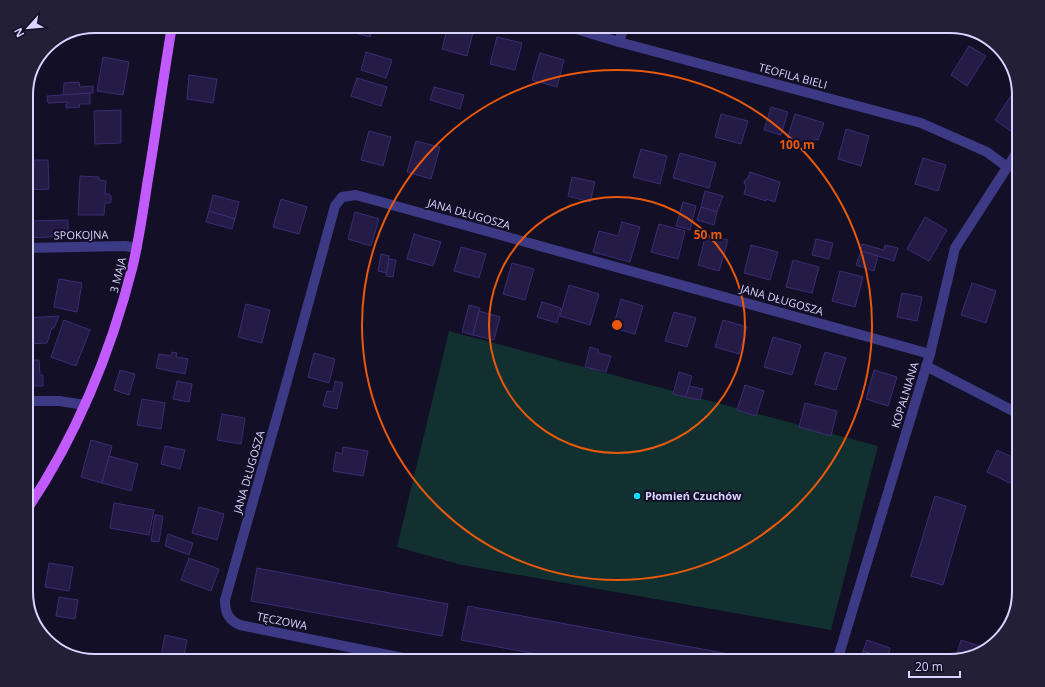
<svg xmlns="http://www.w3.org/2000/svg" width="1045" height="687" viewBox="0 0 1045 687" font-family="'Open Sans',sans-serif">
<rect width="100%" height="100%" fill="#130f26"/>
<polygon fill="#12302f" points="449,331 878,446 831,630 462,565 397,547"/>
<g fill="#241b47" stroke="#3b2d73">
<polygon points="342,26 373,26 370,37 341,29"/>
<polygon points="448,26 465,26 474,29 467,56 442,49"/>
<polygon points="497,37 522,43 515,70 490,64"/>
<polygon points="969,46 986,56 967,86 951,75"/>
<polygon points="366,52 392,60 386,78 361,70"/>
<polygon points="540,53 564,60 557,87 532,80"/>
<polygon points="103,57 129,62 123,95 97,91"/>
<polygon points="189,75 217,79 213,103 187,99"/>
<polygon points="357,78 387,87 381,106 351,96"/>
<polygon points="79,82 80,87 93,86 93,93 63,95 64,83"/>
<polygon points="434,87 464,95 460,109 430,100"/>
<polygon points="1014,91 1019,95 1019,128 1015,134 995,120"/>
<polygon points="90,93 90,104 79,104 80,107 66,108 66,104 68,104 68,102 48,103 47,96"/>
<polygon points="771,107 788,112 781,135 764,130"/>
<polygon points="121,110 121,143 95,144 94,111"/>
<polygon points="721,114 748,121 741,144 715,137"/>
<polygon points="795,114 824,123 818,140 814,139 811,148 798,144 799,142 787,139"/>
<polygon points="846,129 869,136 861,166 838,159"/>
<polygon points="369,131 391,137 383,166 361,160"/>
<polygon points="416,141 440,147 431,179 407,172"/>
<polygon points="641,149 667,156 660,184 633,177"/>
<polygon points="680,153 716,163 709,188 673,178"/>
<polygon points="923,158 946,165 938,191 915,184"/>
<polygon points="26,160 48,160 49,189 27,190"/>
<polygon points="750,172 780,182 775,202 766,199 766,201 744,194 746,186 744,183 745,180 748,178"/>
<polygon points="80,176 99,177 99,180 106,181 105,194 109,194 111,196 111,202 109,203 105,203 104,215 78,215"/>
<polygon points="572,177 595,182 590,202 568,196"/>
<polygon points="705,191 723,196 717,212 701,207"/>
<polygon points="213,195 239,202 235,219 209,211"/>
<polygon points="281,199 307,207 299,234 273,227"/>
<polygon points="683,202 696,206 690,230 676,226"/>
<polygon points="701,207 717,212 714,225 697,220"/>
<polygon points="209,211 235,219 232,229 206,222"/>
<polygon points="355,212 379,219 371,246 348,239"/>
<polygon points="925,217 947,230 929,261 907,249"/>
<polygon points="68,220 68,236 29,238 28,221"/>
<polygon points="622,222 640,227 630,262 593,252 599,231 618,236"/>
<polygon points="659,224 685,231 678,259 651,252"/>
<polygon points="414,234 441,242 433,266 407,259"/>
<polygon points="706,234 728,240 719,271 698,265"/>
<polygon points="816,239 833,243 829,259 812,255"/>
<polygon points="862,244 884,250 885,245 898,248 894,261 861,251"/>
<polygon points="751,245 778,252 770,280 744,273"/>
<polygon points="461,247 486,254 479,278 454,271"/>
<polygon points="861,251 878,256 874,271 856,265"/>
<polygon points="381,254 389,256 387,273 378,271"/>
<polygon points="1019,258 1019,278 1012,275"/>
<polygon points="389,259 396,260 393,277 386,276"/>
<polygon points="793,260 819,267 812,293 786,287"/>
<polygon points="512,263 534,269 525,300 503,294"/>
<polygon points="840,271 863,277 855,307 832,301"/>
<polygon points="59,279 82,283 77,312 54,307"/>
<polygon points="972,283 996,291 986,323 961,315"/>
<polygon points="569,285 599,294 590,325 560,316"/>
<polygon points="902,293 922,297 917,321 897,317"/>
<polygon points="621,299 643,306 635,334 613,328"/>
<polygon points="542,302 561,308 557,323 537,317"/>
<polygon points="246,304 270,310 262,343 238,337"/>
<polygon points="469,305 480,308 473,335 462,332"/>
<polygon points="479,311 500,317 494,340 473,335"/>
<polygon points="674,312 696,318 687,347 665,341"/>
<polygon points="59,316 54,328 52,328 47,343 27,344 26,318"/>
<polygon points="64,320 90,330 76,366 51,357"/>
<polygon points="723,320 747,327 739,354 715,347"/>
<polygon points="773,337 801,345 792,375 764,367"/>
<polygon points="590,347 599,350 598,353 611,356 606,372 585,367"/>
<polygon points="172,352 177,353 176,357 188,359 185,374 156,368 159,354 171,356"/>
<polygon points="825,352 846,358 836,390 815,384"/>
<polygon points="314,353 335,359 329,383 308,377"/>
<polygon points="28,360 39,360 40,375 43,375 43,386 29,386"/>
<polygon points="120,370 135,374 129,395 114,390"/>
<polygon points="874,370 897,377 888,406 866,399"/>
<polygon points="679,372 692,376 686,397 673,394"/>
<polygon points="177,381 192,384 189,402 173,399"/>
<polygon points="335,381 343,383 337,409 323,406 327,391 333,392"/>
<polygon points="745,385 764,391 756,416 737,410"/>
<polygon points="689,386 703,389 700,400 686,397"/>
<polygon points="142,399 165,403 161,429 137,425"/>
<polygon points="805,403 837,411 831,436 799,427"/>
<polygon points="222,414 245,418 241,444 217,440"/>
<polygon points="91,440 112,446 102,483 81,477"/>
<polygon points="165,446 185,450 180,469 161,464"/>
<polygon points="343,447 368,451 363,476 333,471 336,452 342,454"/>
<polygon points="997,450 1019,460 1019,469 1012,484 987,472"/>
<polygon points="109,456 138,464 131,491 102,483"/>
<polygon points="935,496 966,506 943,585 911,576"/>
<polygon points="114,503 154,510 149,535 110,528"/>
<polygon points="199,507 224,514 217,540 192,533"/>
<polygon points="155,515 163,516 159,542 151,541"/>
<polygon points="168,534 193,543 189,555 165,546"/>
<polygon points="189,558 219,569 211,591 181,580"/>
<polygon points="49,563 73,567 69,591 45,587"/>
<polygon points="257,568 448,604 442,636 251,601"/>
<polygon points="59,597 78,600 75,619 56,616"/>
<polygon points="468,606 767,661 574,661 461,640"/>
<polygon points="165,635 187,640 183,661 160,661"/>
<polygon points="867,640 890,648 887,659 863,651"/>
<polygon points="961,640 979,646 977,654 961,658 956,657"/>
<polygon points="863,651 887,659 886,661 861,661"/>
<polygon points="216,654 235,657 234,661 215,661"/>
<polygon points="745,657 765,660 764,661 744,661"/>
</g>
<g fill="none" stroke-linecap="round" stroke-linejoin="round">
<g stroke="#3d3a85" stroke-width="10">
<polyline points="566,26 619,42 921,123 987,152 1007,167"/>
<polyline points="619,42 624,26"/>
<polyline points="26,248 125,246 137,248"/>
<polyline points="926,366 1019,414"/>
<polyline points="26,401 59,401 85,405"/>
<path d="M418,661L240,625C228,620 225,612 225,600L282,399L335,206L342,197L356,195L930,354"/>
<polyline points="837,661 930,354 955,248 1019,149"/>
</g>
<path stroke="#c25bff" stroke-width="10" d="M26,511C76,437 111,352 133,265C139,239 143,212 147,185C156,132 163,79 172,26"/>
</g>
<g fill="none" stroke="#e8590c" stroke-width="2">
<circle cx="617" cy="325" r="128"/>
<circle cx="617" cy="325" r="255"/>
</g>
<circle fill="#00e5ff" stroke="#130f26" stroke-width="1.5" cx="637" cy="496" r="4"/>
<g text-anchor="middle" stroke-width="4" stroke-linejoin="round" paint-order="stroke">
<g font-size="11" fill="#d9d4ff" stroke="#130f26">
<text transform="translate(793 76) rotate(15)" y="4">TEOFILA BIELI</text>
<text transform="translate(469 214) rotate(16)" y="4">JANA DŁUGOSZA</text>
<text transform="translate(81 235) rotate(-1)" y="4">SPOKOJNA</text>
<text transform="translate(118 275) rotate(-76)" y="4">3 MAJA</text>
<text transform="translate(782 300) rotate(16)" y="4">JANA DŁUGOSZA</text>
<text transform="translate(905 395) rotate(-73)" y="4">KOPALNIANA</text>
<text transform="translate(249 472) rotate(-74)" y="4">JANA DŁUGOSZA</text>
<text transform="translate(282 621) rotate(11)" y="4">TĘCZOWA</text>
</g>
<g font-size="11" font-weight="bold" fill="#d9d4ff" stroke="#130f26" text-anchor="start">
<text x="645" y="500">Płomień Czuchów</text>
</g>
</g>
<path d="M0 0H1045V687H0ZM95 33H950A62 62 0 0 1 1012 95V592A62 62 0 0 1 950 654H95A62 62 0 0 1 33 592V95A62 62 0 0 1 95 33Z" fill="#231f37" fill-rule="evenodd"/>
<path fill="none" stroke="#d9d4ff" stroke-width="2" d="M95 33H950A62 62 0 0 1 1012 95V592A62 62 0 0 1 950 654H95A62 62 0 0 1 33 592V95A62 62 0 0 1 95 33Z"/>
<circle cx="617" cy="325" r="6" fill="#e8590c" stroke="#130f26" stroke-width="2"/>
<g font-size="12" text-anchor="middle" font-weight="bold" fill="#e8590c" stroke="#130f26" stroke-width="4" stroke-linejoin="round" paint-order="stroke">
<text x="797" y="149">100 m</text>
<text x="708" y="239">50 m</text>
</g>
<g transform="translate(28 28) rotate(243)" stroke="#130f26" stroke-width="3" paint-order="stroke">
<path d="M0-3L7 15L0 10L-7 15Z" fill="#d9d4ff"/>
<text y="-6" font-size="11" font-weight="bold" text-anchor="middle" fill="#d9d4ff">N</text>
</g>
<path d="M909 671v6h51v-6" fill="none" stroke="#d9d4ff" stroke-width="2"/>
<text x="915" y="671" font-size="12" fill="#d9d4ff" stroke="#130f26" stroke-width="3" paint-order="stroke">20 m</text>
</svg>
